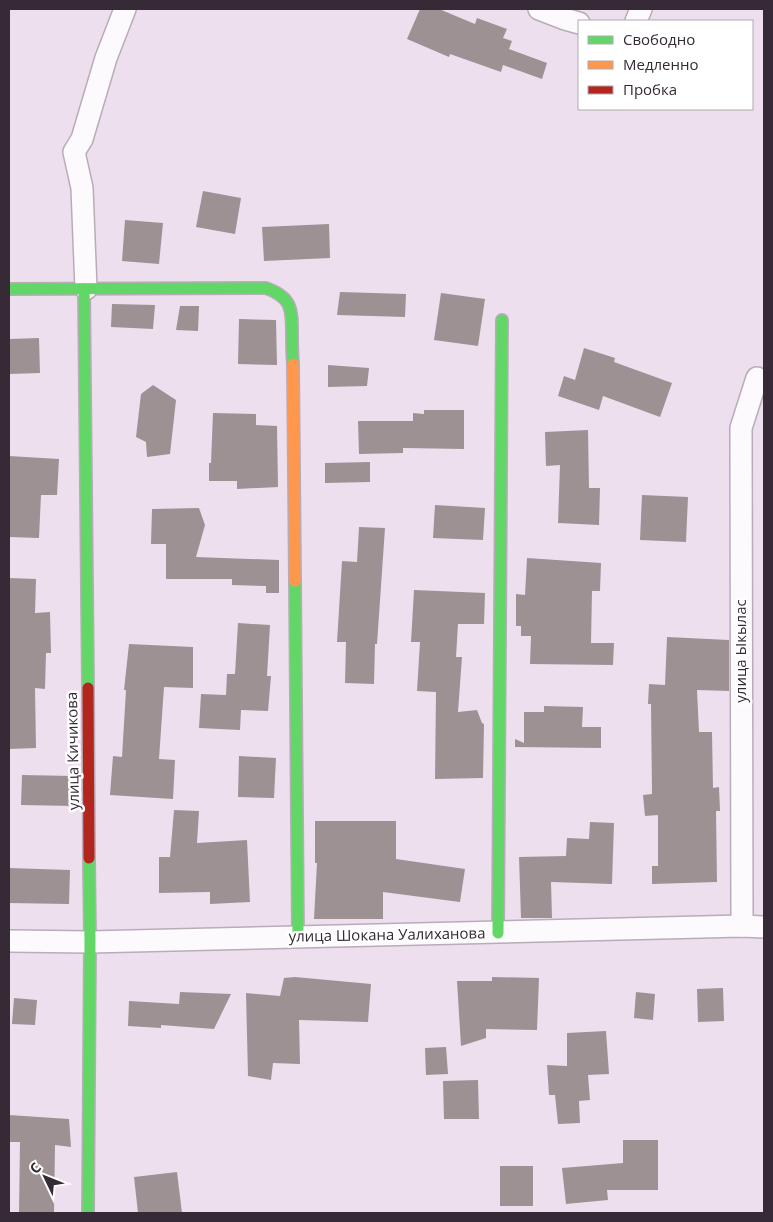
<svg xmlns="http://www.w3.org/2000/svg" width="773" height="1222" viewBox="0 0 773 1222" font-family="'Open Sans',sans-serif">
<rect width="100%" height="100%" fill="#eedfef"/>
<g fill="#9e9194">
<polygon points="420,9 439,9 475,24 477,18 507,29 503,38 512,41 509,49 547,63 542,79 503,65 501,72 450,54 449,57 407,39"/>
<polygon points="203,191 241,198 235,234 196,227"/>
<polygon points="125,220 163,223 159,264 122,261"/>
<polygon points="329,224 330,258 264,261 262,227"/>
<polygon points="340,292 406,294 405,317 337,315"/>
<polygon points="441,293 485,299 478,346 434,340"/>
<polygon points="112,304 155,305 153,329 111,327"/>
<polygon points="180,306 199,306 198,331 176,330"/>
<polygon points="239,319 276,320 277,365 238,364"/>
<polygon points="39,338 40,373 9,374 9,339"/>
<polygon points="584,348 615,358 614,362 672,383 660,417 603,396 599,410 558,396 564,376 575,380"/>
<polygon points="328,365 369,368 367,386 328,387"/>
<polygon points="153,385 176,400 170,454 147,457 146,442 136,437 141,394"/>
<polygon points="424,410 464,410 464,449 403,448 403,453 359,454 358,421 413,421 413,413 424,414"/>
<polygon points="213,413 256,414 256,425 277,426 278,487 237,489 237,481 209,481 209,463 211,463"/>
<polygon points="588,430 589,488 600,488 599,525 558,523 560,465 546,466 545,432"/>
<polygon points="9,456 59,459 57,495 41,495 39,538 9,537"/>
<polygon points="370,462 370,482 325,483 325,463"/>
<polygon points="642,495 688,497 686,542 640,540"/>
<polygon points="435,505 485,508 483,540 433,538"/>
<polygon points="199,508 205,525 196,557 279,560 279,593 266,593 266,586 232,585 232,579 166,579 166,544 151,544 152,509"/>
<polygon points="359,527 385,528 377,644 375,644 374,684 345,683 346,642 337,642 342,561 357,562"/>
<polygon points="527,558 601,563 600,591 592,591 591,643 614,643 613,665 530,664 531,636 521,636 521,626 516,626 516,594 525,595"/>
<polygon points="9,578 36,579 35,613 50,612 51,653 46,653 45,689 35,688 36,748 9,749"/>
<polygon points="414,590 485,593 484,624 458,624 456,657 462,657 458,712 477,710 482,723 484,724 483,778 435,779 436,692 417,691 420,642 411,642"/>
<polygon points="238,623 270,625 267,676 271,676 268,711 241,710 240,730 199,728 201,694 226,695 227,674 235,674"/>
<polygon points="667,637 729,640 729,691 697,690 699,732 712,732 713,788 719,787 720,811 716,811 717,882 652,884 652,866 658,866 658,815 645,816 643,795 652,794 651,704 648,704 649,684 665,685"/>
<polygon points="129,644 193,647 193,688 164,687 159,759 175,760 173,799 110,795 113,756 122,757 126,690 124,690"/>
<polygon points="544,706 583,707 582,727 601,727 601,748 515,747 515,739 524,743 524,712 544,712"/>
<polygon points="239,756 276,758 274,798 238,797"/>
<polygon points="22,775 73,776 73,806 21,805"/>
<polygon points="174,810 199,811 197,843 247,840 250,902 210,904 210,892 159,893 159,857 170,857"/>
<polygon points="315,821 396,821 396,859 465,869 460,902 383,892 383,919 314,919 317,863 315,863"/>
<polygon points="590,822 614,823 612,884 551,882 552,918 521,918 519,857 566,856 567,838 589,839"/>
<polygon points="9,868 70,870 69,904 9,903"/>
<polygon points="295,977 371,984 368,1022 299,1020 300,1064 273,1063 271,1080 248,1076 246,993 280,996 284,978"/>
<polygon points="492,977 539,978 537,1030 486,1029 486,1038 461,1046 457,981 492,981"/>
<polygon points="723,988 724,1021 698,1022 697,989"/>
<polygon points="180,992 231,994 214,1029 161,1025 161,1028 128,1026 129,1001 179,1004"/>
<polygon points="636,992 655,994 653,1020 634,1018"/>
<polygon points="14,998 37,1000 35,1025 12,1024"/>
<polygon points="606,1031 609,1074 588,1075 590,1100 579,1101 580,1123 558,1124 555,1095 549,1095 547,1065 567,1066 567,1033"/>
<polygon points="446,1047 448,1074 426,1075 425,1048"/>
<polygon points="478,1080 479,1119 444,1119 443,1081"/>
<polygon points="9,1115 69,1119 71,1147 55,1145 54,1213 19,1213 20,1142 9,1142"/>
<polygon points="623,1140 658,1140 658,1190 607,1190 608,1200 566,1204 562,1168 623,1163"/>
<rect x="500" y="1166" width="33" height="40"/>
<polygon points="177,1172 182,1213 138,1213 134,1177"/>
</g>
<g fill="none" stroke-linecap="round" stroke-linejoin="round">
<defs>
<g id="street">
<polyline points="539,9 565,19 579,23"/>
<polyline points="636,21 641,9"/>
<polyline points="86,289 82,188 74,152 82,139 106,58 125,9"/>
<polyline points="742,926 741,428 757,378"/>
<polyline points="9,941 90,942 742,926 764,927"/>
</g>
<g id="fast">
<path d="M9,289L266,288C291,297 292,308 292,332C292,342 292,353 293,364"/>
<polyline points="84,289 88,688"/>
<polyline points="295,581 298,937"/>
<polyline points="498,933 502,320"/>
<polyline points="88,1213 90,942 89,858"/>
</g>
<polyline id="slow" points="293,364 295,581"/>
<polyline id="jam" points="88,688 89,858"/>
</defs>
<use href="#street" stroke="#b8acb9" stroke-width="24"/>
<use href="#fast" stroke="#b8acb9" stroke-width="14"/>
<use href="#slow" stroke="#b8acb9" stroke-width="14"/>
<use href="#jam" stroke="#b8acb9" stroke-width="14"/>
<use href="#street" stroke="#fcfafd" stroke-width="21"/>
<use href="#fast" stroke="#63d668" stroke-width="11"/>
<use href="#slow" stroke="#ff974d" stroke-width="11"/>
<use href="#jam" stroke="#b3261e" stroke-width="11"/>
</g>
<g text-anchor="middle" stroke-width="5" stroke-linejoin="round" paint-order="stroke">
<g font-size="15" fill="#352a35" stroke="#fff">
<text transform="translate(741 651) rotate(-90)" y="5">улица Ыкылас</text>
<text transform="translate(73 751) rotate(-91)" y="5">улица Кичикова</text>
<text transform="translate(387 935) rotate(-1)" y="5">улица Шокана Уалиханова</text>
</g>
</g>
<rect width="773" height="1222" fill="none" stroke="#352a35" stroke-width="20"/>
<rect x="578" y="20" width="175" height="90" fill="#ffffff" stroke="#aeaaae"/>
<rect x="588" y="36" width="25" height="8" fill="#63d668" stroke="#aeaaae"/>
<text x="623" y="45" font-size="15" fill="#352a35">Свободно</text>
<rect x="588" y="61" width="25" height="8" fill="#ff974d" stroke="#aeaaae"/>
<text x="623" y="70" font-size="15" fill="#352a35">Медленно</text>
<rect x="588" y="86" width="25" height="8" fill="#b3261e" stroke="#aeaaae"/>
<text x="623" y="95" font-size="15" fill="#352a35">Пробка</text>
<g transform="translate(45 1177) rotate(313)" stroke="#ffffff" stroke-width="4" paint-order="stroke">
<path d="M0-4L9 19L0 12L-9 19Z" fill="#352a35"/>
<text y="-8" font-size="14" font-weight="bold" text-anchor="middle" fill="#352a35">С</text>
</g>
</svg>
